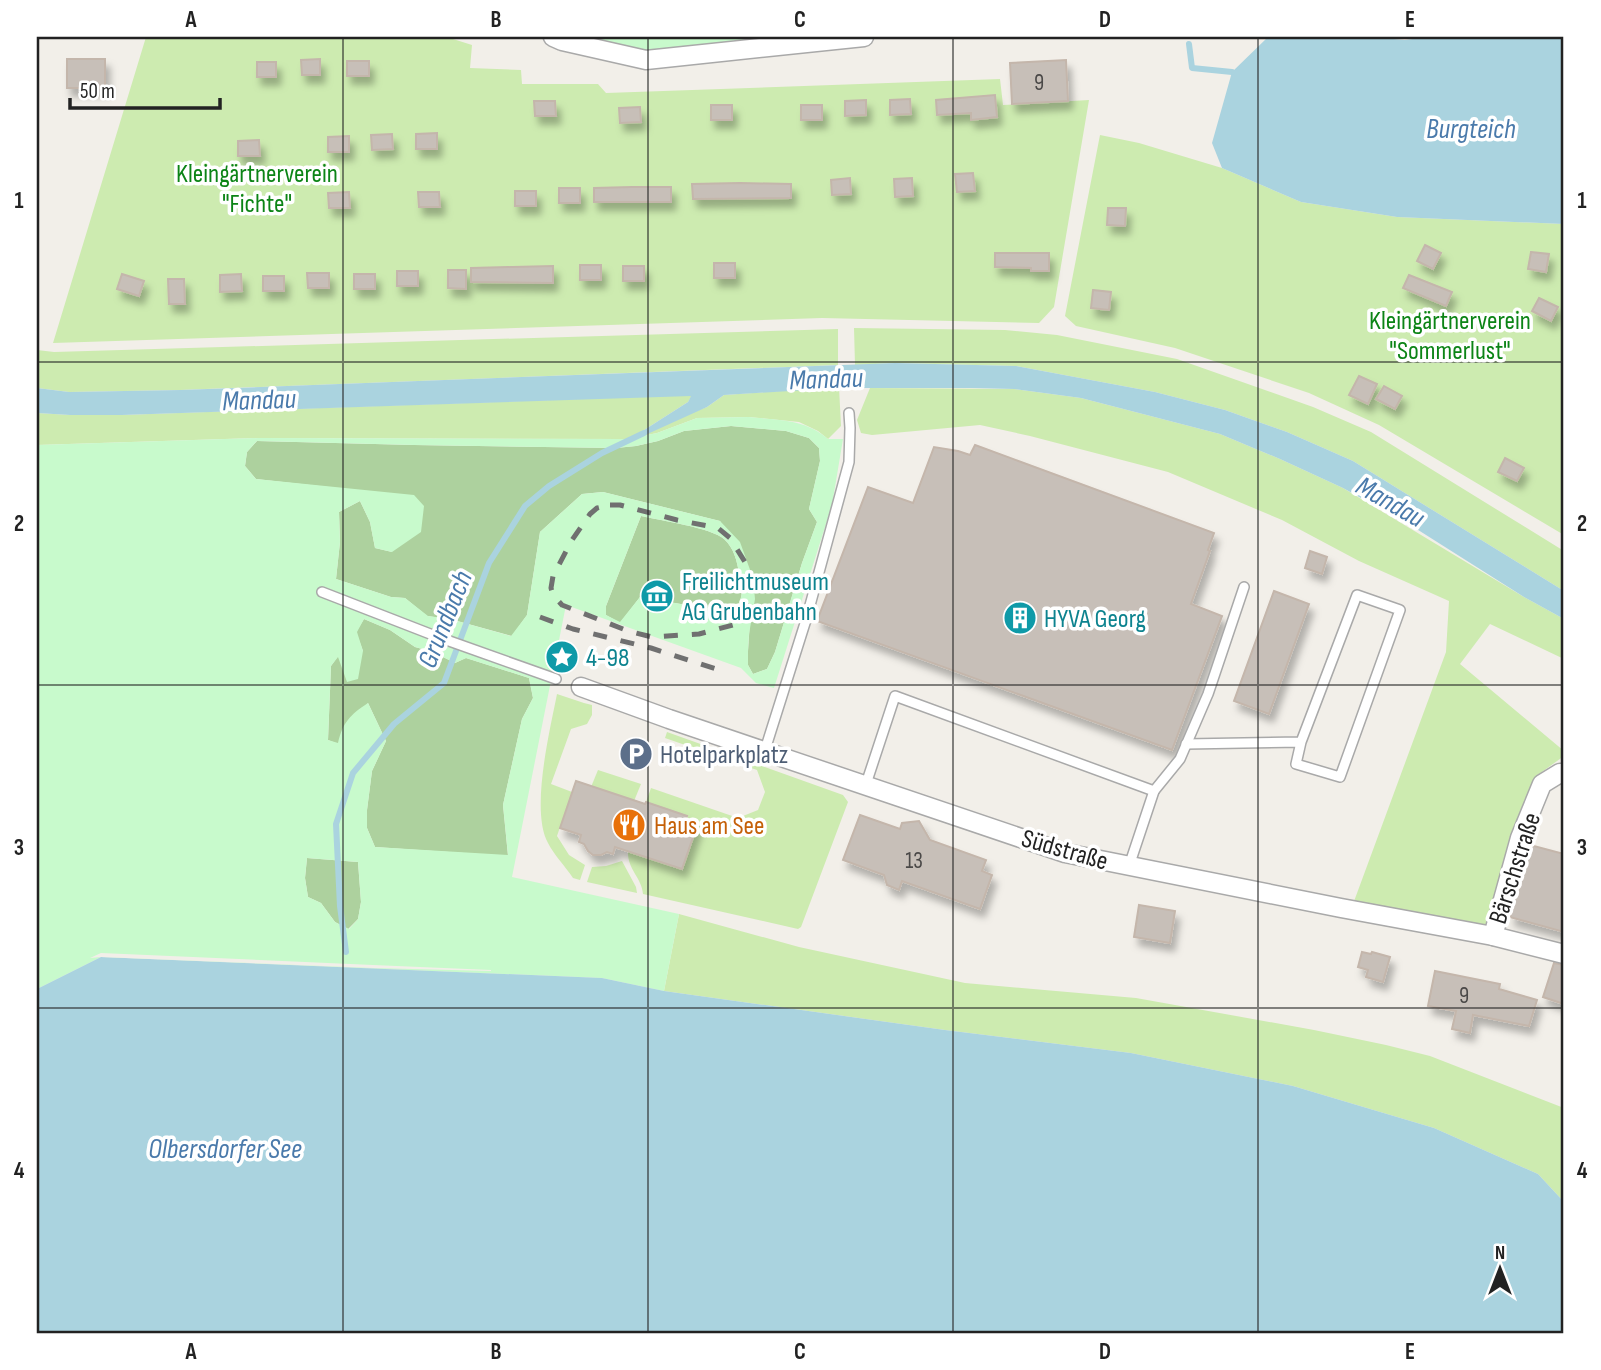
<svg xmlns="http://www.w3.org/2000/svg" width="1601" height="1370" viewBox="0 0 1601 1370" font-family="'Sofia Sans Condensed',sans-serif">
<defs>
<filter id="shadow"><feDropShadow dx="4.5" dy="8" stdDeviation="3.5" flood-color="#0004"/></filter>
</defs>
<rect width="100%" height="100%" fill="#f2efe9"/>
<g fill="#cdebb0">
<polygon points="146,37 453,39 472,45 470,68 521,70 522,84 598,84 606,93 1000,79 1003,105 1089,100 1054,307 1039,323 822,318 53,343"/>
<polygon points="1100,135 1139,143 1222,168 1301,202 1397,217 1564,224 1564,535 1379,425 1309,393 1175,348 1076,326 1065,316"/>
<polygon points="854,328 1005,330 1057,335 1177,359 1313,407 1371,432 1564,551 1564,591 1353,461 1287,432 1225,410 1155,392 1016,366 895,363 855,365"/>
<polygon points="838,329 838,365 180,390 69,392 37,388 37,350 54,352"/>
<polygon points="839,387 841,426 828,439 818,431 799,422 749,417 697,418 657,433 628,439 259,438 37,445 37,413 70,415 122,415 692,395 688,402 641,432 707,407 724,395"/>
<polygon points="870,388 1014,389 1081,398 1220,434 1280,459 1343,488 1524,597 1564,619 1564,659 1490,624 1460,664 1564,751 1564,756 1539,774 1525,799 1486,926 1353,904 1446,652 1449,601 1359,561 1282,520 1168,472 1030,436 980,425 872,435 861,433 857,420"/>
<path d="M557,694L584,703L592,705V715L587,724L571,729L551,784L572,792L557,836L569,855L585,865L580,880L573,878C565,866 554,855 548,843C530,811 550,730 557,694Z"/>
<path d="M667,732L843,795L848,802L801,927L798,929L643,894C642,878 627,869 628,851L682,869L698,823L686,819L687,816L646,802L651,788L738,818L758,810L765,792L757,770L665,738Z"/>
<polygon points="598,770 641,784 634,801 591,787"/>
<polygon points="622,861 636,887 637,893 587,882 592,867 606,866"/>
<polygon points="679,914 799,947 965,983 1136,998 1314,1030 1386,1045 1430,1056 1564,1108 1564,1202 1538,1174 1434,1128 1293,1086 1131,1053 945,1030 664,991"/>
</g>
<g fill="#add19e">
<polygon points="731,426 786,431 809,438 819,448 820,461 809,509 817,522 802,563 775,652 767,669 753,674 748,665 748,651 753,578 720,521 603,492 582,494 540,532 527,615 512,636 450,619 427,616 405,598 391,597 336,579 340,542 339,512 360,501 370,522 375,548 392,552 355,490 256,479 245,466 247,452 257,441 414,445 616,448 636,446 658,441 684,431"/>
<path d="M641,516C659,520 712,528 724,539C734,548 737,561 739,573C743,592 744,597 733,613L640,597L620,623L606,615V606Z"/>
<polygon points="364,619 390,630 415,647 433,652 455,663 466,658 529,678 533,698 522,719 503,805 508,856 375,847 367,828 367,810 372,771 386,741 368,703 338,744 328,740 331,666 338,656 363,651 356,632"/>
<polygon points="307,858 358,862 361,902 358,919 348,929 335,922 321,903 308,897 305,878"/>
</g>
<g fill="#c8facc" fill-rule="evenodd">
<polygon points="577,37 783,37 646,53"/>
<path d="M749,417C777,420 806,419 828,439H843L832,505L774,688L756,683L741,668L566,605L512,877L679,914L664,991L602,978L101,957L37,989V445L259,438L627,439L657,433L697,418ZM731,426L786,431L809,438L819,448L820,461L809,509L817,522L802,563L775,652L767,669L753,674L748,665V651L749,634L755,599L753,578L740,542L720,521L603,492L582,494L540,532L527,615L511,636L450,619L428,616L405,598L391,597L336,579L340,542L339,512L360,501L370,522L375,548L392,552L421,532L424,506L414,495L256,479L245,466L247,452L257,441L414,445L616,448L636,446L658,441L684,431ZM641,516C659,520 712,528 724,539C734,548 737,561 739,573C743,592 744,597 733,613L640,597L620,622L606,615V606ZM364,619L390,630L415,647L433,652L455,663L466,658L529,678L533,698L522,719L503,805L508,855L375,847L367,828V810L372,771L386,741L368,703C350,715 343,722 338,743L328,740L331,666L338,657L347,682L358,679L363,651L357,632ZM307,858L358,862L361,902L358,919L349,929L335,922L321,903L308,897L305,878Z"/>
</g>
<g fill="#aad3df">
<polygon points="1268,37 1371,37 1405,40 1428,37 1564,37 1564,224 1397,217 1301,202 1222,168 1212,143 1232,72"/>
<polygon points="895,363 1016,366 1155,392 1225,410 1287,432 1353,461 1564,591 1564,619 1524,597 1415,528 1343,488 1280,459 1220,434 1081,398 1014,389 972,388 839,388 724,395 707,407 643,436 638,436 641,432 688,402 691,396 122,415 70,415 37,413 37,388 69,392 180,390"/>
<polygon points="101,957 602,978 664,991 945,1030 1131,1053 1293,1086 1434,1128 1538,1174 1564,1202 1564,1333 37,1333 37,989"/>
</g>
<polygon fill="#f2efe9" points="101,953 373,965 491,970 491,971 373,968 101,957 90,958"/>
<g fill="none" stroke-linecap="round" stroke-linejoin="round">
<g stroke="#aad3df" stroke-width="6">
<polyline points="1189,44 1192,68 1232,72"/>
<polyline points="346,952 340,906 336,824 353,773 394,724 444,683 489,563 525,506 549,486 602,453 644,433"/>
</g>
</g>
<g fill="#c7bfb8" stroke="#c4b6ab" stroke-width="2" filter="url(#shadow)">
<rect x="67" y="59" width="38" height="29"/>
<polygon points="320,59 320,75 302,75 301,60"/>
<polygon points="1066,60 1068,101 1012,104 1010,63"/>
<rect x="347" y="61" width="22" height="15"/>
<rect x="257" y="62" width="19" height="15"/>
<polygon points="995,95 997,117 971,120 971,113 937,115 936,100"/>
<polygon points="910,99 911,114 890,115 890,100"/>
<polygon points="866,100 866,115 845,116 845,101"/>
<polygon points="534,101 555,101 556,116 535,116"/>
<rect x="711" y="105" width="21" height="15"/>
<rect x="801" y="105" width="21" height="15"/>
<polygon points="640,107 641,122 620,123 619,108"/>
<polygon points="437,133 437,149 416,149 416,134"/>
<polygon points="392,134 393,149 372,150 371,135"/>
<polygon points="349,136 349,152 328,152 328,137"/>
<polygon points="259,140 260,156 238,156 238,141"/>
<polygon points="973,173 975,191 957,192 955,174"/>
<polygon points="850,178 851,194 832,195 831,180"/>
<polygon points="912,178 913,196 895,197 894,179"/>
<polygon points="740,183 791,184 791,198 693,199 692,184"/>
<polygon points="632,187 671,187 671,202 594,202 594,188"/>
<rect x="559" y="188" width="21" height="15"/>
<rect x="515" y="191" width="21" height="15"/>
<polygon points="349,192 350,208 329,208 328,193"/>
<polygon points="418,192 439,192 440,207 419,207"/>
<polygon points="1108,208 1126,208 1125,226 1107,225"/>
<polygon points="1425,245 1441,253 1433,269 1417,261"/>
<polygon points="1531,252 1549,254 1546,272 1528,269"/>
<polygon points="995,253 1049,253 1049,271 1031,271 1031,268 995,267"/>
<rect x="714" y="263" width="21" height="15"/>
<rect x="580" y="265" width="21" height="15"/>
<polygon points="553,266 553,283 471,282 471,268"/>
<rect x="623" y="266" width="21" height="15"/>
<polygon points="448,270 466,270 466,289 448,288"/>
<rect x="397" y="271" width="21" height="15"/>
<polygon points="307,273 329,273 329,288 308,288"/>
<polygon points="122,274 144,281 139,296 117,289"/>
<polygon points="241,274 242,291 220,292 220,275"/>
<rect x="354" y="274" width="21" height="15"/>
<polygon points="1409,275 1452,292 1446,306 1403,288"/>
<rect x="263" y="276" width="21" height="15"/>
<polygon points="168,279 184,279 185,304 169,304"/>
<polygon points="1093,290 1111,292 1109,310 1091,308"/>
<polygon points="1539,298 1558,307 1551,321 1532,311"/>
<polygon points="1359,376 1377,384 1368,404 1349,395"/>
<polygon points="1384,386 1402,396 1395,409 1376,399"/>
<polygon points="975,445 1214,533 1208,550 1210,551 1191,604 1222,616 1172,750 817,621 868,487 913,503 934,447 958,451 970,455"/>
<polygon points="1505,458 1524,468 1517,481 1498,472"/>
<polygon points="1310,551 1327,557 1322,574 1305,568"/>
<polygon points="1274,591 1309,604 1269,714 1234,701"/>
<polygon points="576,781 645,804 646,802 687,816 686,819 698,823 682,869 615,847 613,854 607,852 601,855 593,855 588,851 584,844 579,842 581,835 560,828"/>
<polygon points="860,815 900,829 902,823 919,821 930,840 986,860 982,871 992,875 980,909 902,881 899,890 887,885 884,875 843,860"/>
<polygon points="1530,845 1564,854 1564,932 1510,917"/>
<polygon points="1139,905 1175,911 1170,943 1134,937"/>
<polygon points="1362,952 1371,954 1372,952 1390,957 1383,982 1366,977 1368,970 1358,967"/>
<polygon points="1554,963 1564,965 1564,1004 1543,997"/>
<polygon points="1435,971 1500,984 1499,989 1537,1000 1529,1026 1473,1015 1470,1033 1452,1029 1456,1011 1428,1006"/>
</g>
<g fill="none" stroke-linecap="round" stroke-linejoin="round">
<defs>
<g id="service">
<polyline points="322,592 438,637 556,679"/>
<polyline points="1186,744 1301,742 1357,595 1400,610 1340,777 1296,764 1301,742"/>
<polyline points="765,750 806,620 849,462 850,428 849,413"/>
<polyline points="866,784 895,696 1154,791 1129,866"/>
<polyline points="1154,791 1180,759 1208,694 1244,587"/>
</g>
<g id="minor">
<polyline points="553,37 562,41 646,60 864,37"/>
<polyline points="581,687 669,719 1065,853 1341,908 1493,936 1564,954"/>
<polyline points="1493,936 1520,838 1542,784 1560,773 1564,773"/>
</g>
</defs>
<use href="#service" stroke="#a9a9a9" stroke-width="12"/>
<use href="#minor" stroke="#a9a9a9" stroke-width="21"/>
<use href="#service" stroke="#fff" stroke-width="9"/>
<use href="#minor" stroke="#fff" stroke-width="18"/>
<g stroke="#707070" stroke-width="5" stroke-dasharray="14 14" stroke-linecap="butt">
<polygon points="610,505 620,505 677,520 718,528 730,538 745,562 748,587 748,599 743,616 737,624 699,634 652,637 628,631 562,605 553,595 551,588 553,576 572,540 590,514 597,508"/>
<polyline points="540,617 573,629 651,648 716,669"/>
</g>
</g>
<path fill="none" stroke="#222" stroke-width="2" stroke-opacity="0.55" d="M343,37V1333M648,37V1333M953,37V1333M1258,37V1333M37,362H1564M37,685H1564M37,1008H1564"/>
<defs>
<symbol id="museum-disc" viewBox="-11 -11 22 22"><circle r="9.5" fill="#0f9aa8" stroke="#fff"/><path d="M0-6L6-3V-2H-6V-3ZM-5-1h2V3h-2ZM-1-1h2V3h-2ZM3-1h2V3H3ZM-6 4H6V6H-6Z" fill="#fff"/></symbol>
<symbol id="building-disc" viewBox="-11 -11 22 22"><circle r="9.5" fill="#0f9aa8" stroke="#fff"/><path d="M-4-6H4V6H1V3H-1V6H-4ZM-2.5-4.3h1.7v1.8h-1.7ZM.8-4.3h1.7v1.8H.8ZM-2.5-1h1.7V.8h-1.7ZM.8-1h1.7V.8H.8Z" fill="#fff"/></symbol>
<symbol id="sight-disc" viewBox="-11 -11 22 22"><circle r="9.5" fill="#0f9aa8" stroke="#fff"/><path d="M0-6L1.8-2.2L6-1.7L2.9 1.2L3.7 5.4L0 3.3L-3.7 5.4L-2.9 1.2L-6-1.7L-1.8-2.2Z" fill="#fff"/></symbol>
<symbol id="parking-disc" viewBox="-11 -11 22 22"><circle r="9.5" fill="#5c6f8a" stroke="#fff"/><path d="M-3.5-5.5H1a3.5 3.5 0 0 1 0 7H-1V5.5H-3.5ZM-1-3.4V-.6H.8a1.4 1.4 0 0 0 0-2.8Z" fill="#fff"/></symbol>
<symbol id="restaurant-disc" viewBox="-11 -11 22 22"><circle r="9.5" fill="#e8710a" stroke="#fff"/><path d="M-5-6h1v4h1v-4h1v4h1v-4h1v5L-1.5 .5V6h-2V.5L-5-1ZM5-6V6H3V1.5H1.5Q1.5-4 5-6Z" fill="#fff"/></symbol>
</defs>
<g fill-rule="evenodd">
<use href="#museum-disc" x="638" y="577" width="38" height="38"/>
<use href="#building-disc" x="1001" y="599" width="38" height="38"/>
<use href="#sight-disc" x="543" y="638" width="38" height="38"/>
<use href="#parking-disc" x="617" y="735" width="38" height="38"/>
<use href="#restaurant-disc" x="610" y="806" width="38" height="38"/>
</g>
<g text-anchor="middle" stroke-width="7" stroke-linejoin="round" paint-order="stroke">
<g font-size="23" fill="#4b4948">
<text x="1039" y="90">9</text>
<text x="914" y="868">13</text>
<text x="1464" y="1003">9</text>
</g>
<g font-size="26" fill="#0c8416" stroke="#fff">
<text x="257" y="182">Kleingärtnerverein<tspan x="257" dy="30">"Fichte"</tspan></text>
<text x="1450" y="329">Kleingärtnerverein<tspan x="1450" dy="30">"Sommerlust"</tspan></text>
</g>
<g font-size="26" fill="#0d838f" stroke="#fff" text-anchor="start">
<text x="682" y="590">Freilichtmuseum<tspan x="682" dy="30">AG Grubenbahn</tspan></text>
<text x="1044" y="627">HYVA Georg</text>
<text x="586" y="666">4-98</text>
</g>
<g font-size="26" fill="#4e5e75" stroke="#fff" text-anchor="start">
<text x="660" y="763">Hotelparkplatz</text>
</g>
<g font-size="26" fill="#c56008" stroke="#fff" text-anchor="start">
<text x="654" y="834">Haus am See</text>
</g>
<g font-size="26" fill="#222" stroke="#fff">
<text transform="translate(1065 849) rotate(16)" y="9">Südstraße</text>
<text transform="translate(1514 868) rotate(-72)" y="9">Bärschstraße</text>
</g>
<g font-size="28" font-style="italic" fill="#4a7aab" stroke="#fff">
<text x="1471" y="138">Burgteich</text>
<text transform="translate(826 378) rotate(-2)" y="10">Mandau</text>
<text transform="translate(259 399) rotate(-2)" y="10">Mandau</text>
<text transform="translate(1391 501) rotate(30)" y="10">Mandau</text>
<text transform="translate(444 619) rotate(-68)" y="10">Grundbach</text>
<text x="225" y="1158">Olbersdorfer See</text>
</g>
</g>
<rect width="1601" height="1370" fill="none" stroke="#ffffff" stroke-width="77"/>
<g transform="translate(1500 1269)" stroke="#ffffff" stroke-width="5" paint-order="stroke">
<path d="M0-5L12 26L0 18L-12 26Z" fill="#222222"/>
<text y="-10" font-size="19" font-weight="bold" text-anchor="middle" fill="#222222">N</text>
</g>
<path d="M70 98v10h150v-10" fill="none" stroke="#222222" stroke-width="3.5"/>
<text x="80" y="98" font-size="21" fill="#222222" stroke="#ffffff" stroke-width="5" paint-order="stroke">50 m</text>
<rect x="38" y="38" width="1524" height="1294" fill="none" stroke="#222" stroke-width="2.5"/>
<g font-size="23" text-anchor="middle" font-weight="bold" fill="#222">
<text x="191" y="27">A</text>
<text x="496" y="27">B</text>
<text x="800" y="27">C</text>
<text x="1105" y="27">D</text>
<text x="1410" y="27">E</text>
<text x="19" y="208">1</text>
<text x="1582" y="208">1</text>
<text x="19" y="531">2</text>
<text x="1582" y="531">2</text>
<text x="19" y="855">3</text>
<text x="1582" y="855">3</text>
<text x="19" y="1178">4</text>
<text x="1582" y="1178">4</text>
<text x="191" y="1359">A</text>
<text x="496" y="1359">B</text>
<text x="800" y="1359">C</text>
<text x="1105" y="1359">D</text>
<text x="1410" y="1359">E</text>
</g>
</svg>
